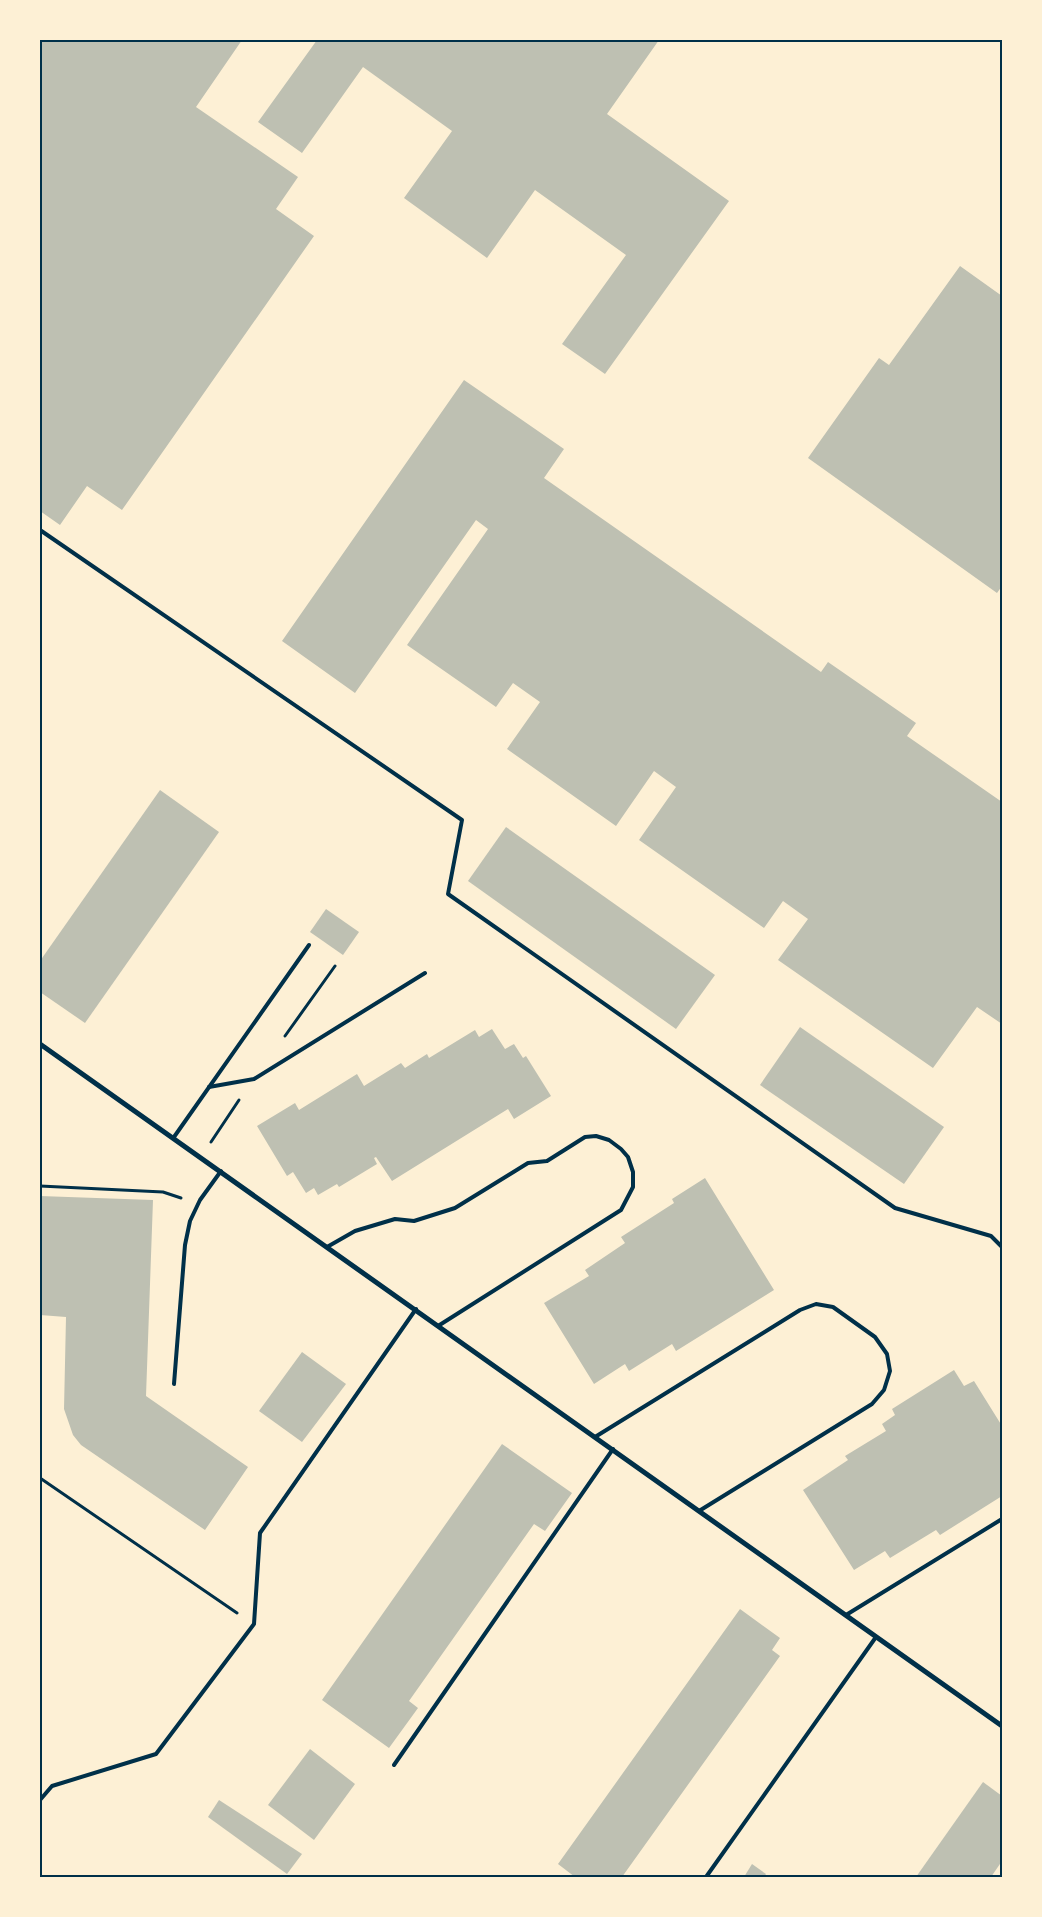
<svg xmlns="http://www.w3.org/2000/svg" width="1042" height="1917" viewBox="0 0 1042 1917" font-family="Manrope,sans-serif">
<rect width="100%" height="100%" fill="#fdf0d5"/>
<g fill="#bec0b2">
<polygon points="40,40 242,40 196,107 298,177 276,209 314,236 122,510 87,486 60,525 40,511"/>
<polygon points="317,40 659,40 607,114 729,201 605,374 562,344 626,255 535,190 487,258 404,198 452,131 363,67 302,153 258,122"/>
<polygon points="960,266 1002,296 1002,586 997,593 808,458 879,358 889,365"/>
<polygon points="464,380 564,449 544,478 821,672 828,662 916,723 907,736 1002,802 1002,1024 977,1007 933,1068 778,960 808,919 783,901 764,928 639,840 676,787 654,771 616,826 507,749 540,702 513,683 496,707 407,645 488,529 476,520 355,693 282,641"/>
<polygon points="160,790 219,832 85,1023 40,992 40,961"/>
<polygon points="506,827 715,975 676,1029 468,881"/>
<polygon points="326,909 359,932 343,955 310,932"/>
<polygon points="800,1027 944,1127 904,1184 760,1085"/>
<polygon points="492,1029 505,1049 514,1044 523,1058 526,1056 551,1096 514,1119 508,1109 392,1181 376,1157 374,1158 377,1164 339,1187 337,1184 318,1195 314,1188 306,1193 293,1172 287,1176 257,1126 295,1103 299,1110 357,1074 364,1086 401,1063 405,1068 427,1054 429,1058 475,1030 479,1037"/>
<polygon points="705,1178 774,1290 676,1351 672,1344 629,1371 625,1364 594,1384 544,1303 589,1276 585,1270 625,1243 621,1237 674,1203 672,1199"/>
<polygon points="40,1196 153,1200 146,1396 248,1467 205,1530 81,1445 73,1435 64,1409 66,1317 40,1315"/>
<polygon points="302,1352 346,1384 302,1442 259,1411"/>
<polygon points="954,1370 964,1386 974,1381 1002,1426 1002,1496 940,1535 936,1530 890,1558 885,1551 854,1570 803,1490 848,1460 845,1456 886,1431 882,1424 895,1415 892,1409"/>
<polygon points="502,1444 572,1493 545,1531 534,1524 409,1701 418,1708 389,1748 322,1700"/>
<polygon points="740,1609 780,1638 772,1650 780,1656 622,1877 575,1877 558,1864"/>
<polygon points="310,1749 355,1784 314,1840 268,1805"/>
<polygon points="983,1782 1002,1796 1002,1861 991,1877 916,1877"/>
<polygon points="219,1800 302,1854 287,1874 208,1817"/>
<polygon points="752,1864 766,1874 764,1877 744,1877"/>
</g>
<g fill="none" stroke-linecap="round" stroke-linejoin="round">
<g stroke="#003049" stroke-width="3">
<polyline points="285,1036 335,966"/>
<polyline points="211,1142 239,1100"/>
<polyline points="40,1186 163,1192 181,1198"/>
<polyline points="40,1478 237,1613"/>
</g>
<g stroke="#003049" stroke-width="4">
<polyline points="40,530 462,820 448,894 895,1208 991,1236 1002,1247"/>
<polyline points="209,1087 254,1079 425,973"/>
<polyline points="174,1137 309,945"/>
<polyline points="327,1247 355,1231 395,1219 414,1221 455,1208 528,1163 547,1161 585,1137 596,1136 609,1140 621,1149 628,1157 633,1172 633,1187 621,1210 438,1326"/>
<polyline points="174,1384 185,1245 190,1221 200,1200 221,1171"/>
<polyline points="595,1437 800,1310 816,1304 833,1307 875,1337 887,1354 890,1371 884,1390 872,1404 699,1511"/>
<polyline points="846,1615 1002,1519"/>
<polyline points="394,1765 613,1449"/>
<polyline points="40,1800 52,1786 156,1754 254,1624 260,1533 416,1309"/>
<polyline points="706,1877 876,1637"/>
</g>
<polyline stroke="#003049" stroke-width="5" points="40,1044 1002,1726"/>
</g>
<rect width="1042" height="1917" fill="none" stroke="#fdf0d5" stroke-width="82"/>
<rect x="41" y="41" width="960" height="1835" fill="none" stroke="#003049" stroke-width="2"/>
</svg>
